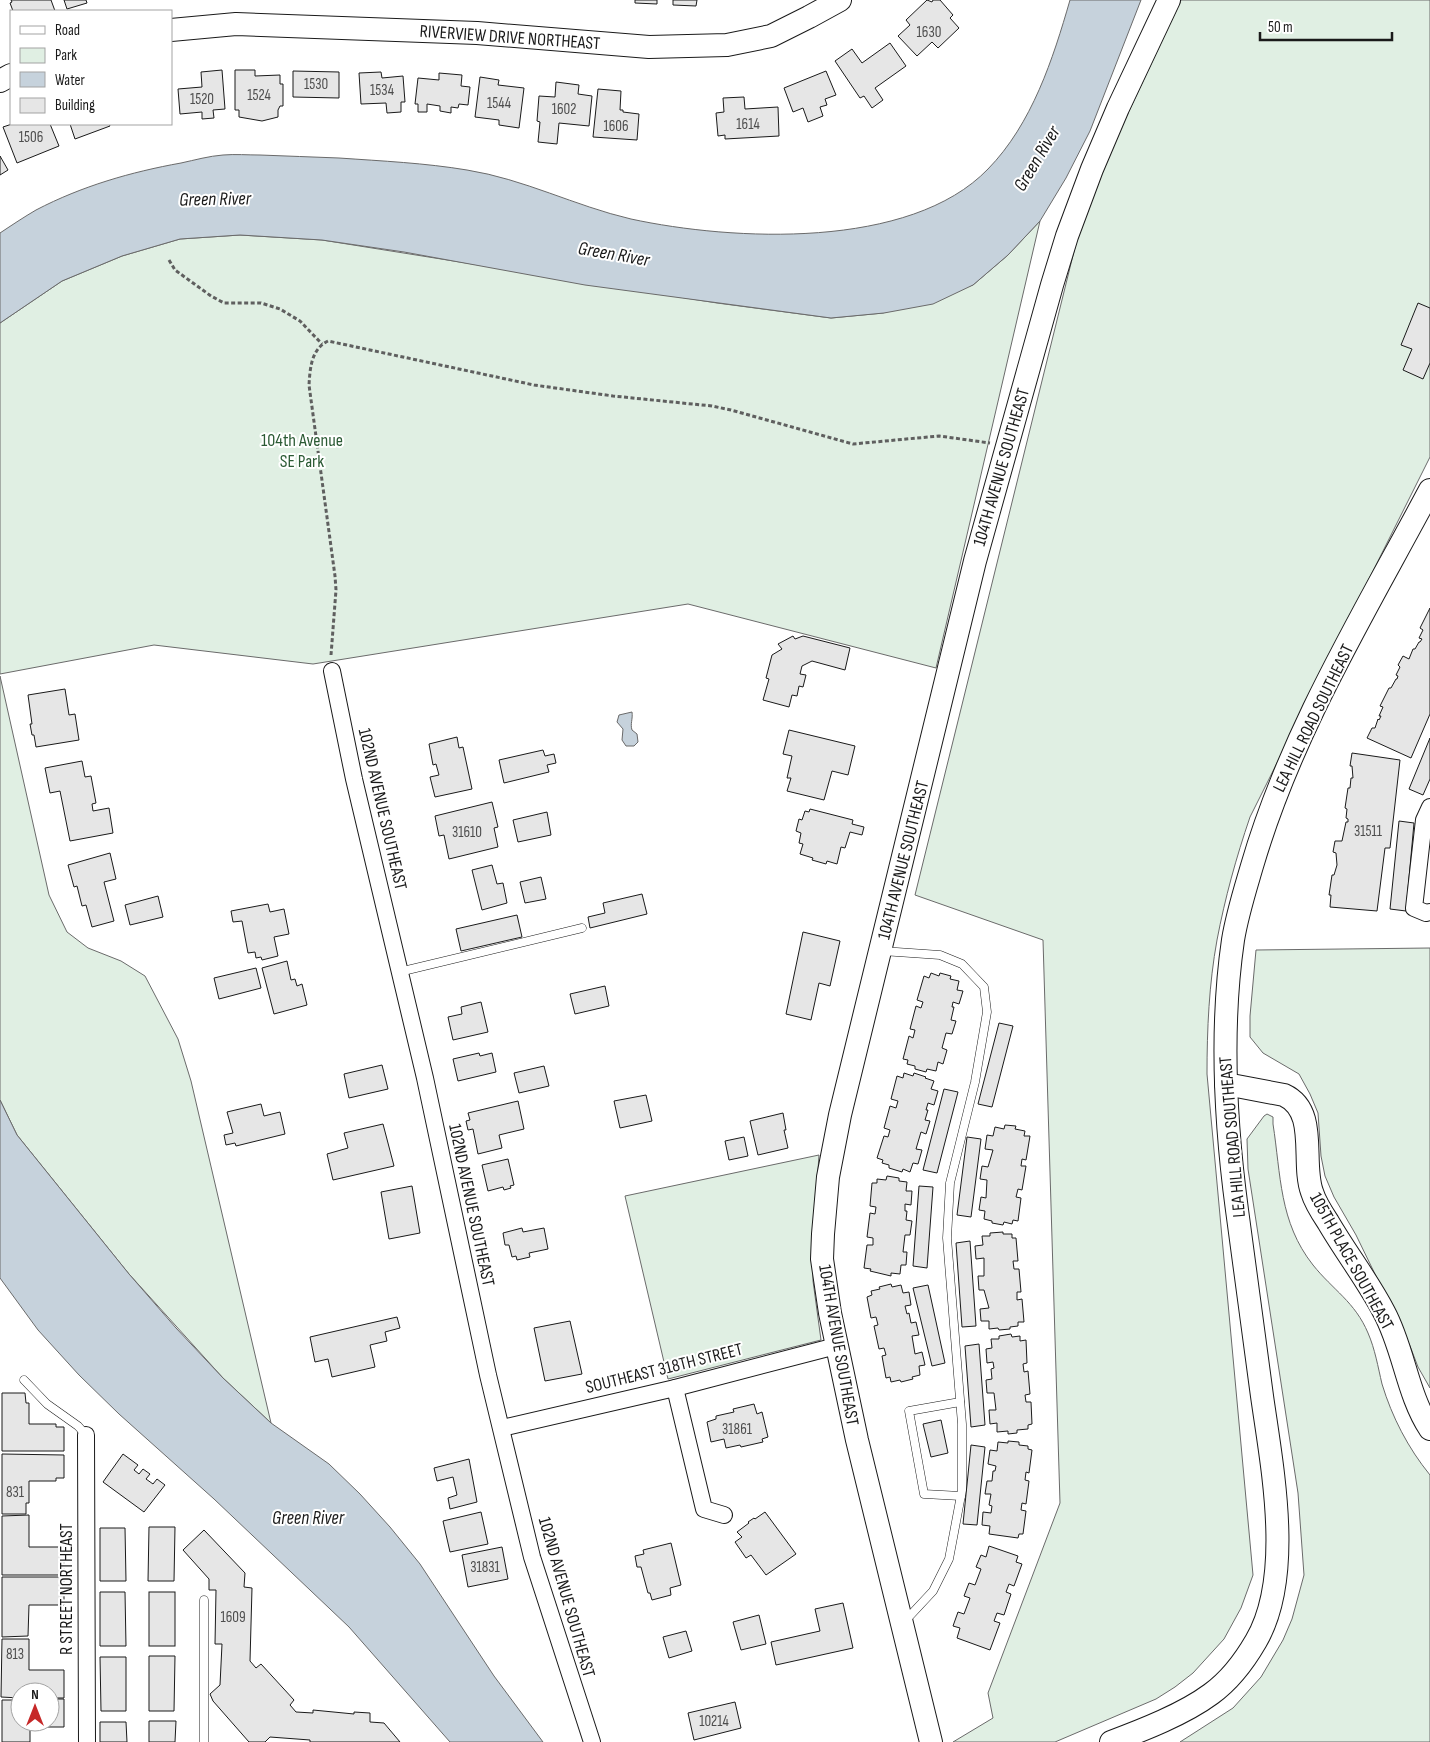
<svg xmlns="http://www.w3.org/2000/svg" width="1430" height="1742" viewBox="0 0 1430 1742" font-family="'Sofia Sans Condensed',sans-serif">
<rect width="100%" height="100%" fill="#fff"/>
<g fill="#e0efe3" stroke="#6a6a6a">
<path d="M1181,0H1430V457L1250,817C1236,858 1225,898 1217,940C1209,984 1207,1029 1207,1074L1253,1575L1241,1608L1224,1639L1193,1673L1175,1687L1156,1699L1055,1742H953L993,1718L988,1693L1060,1503L1043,940L915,895L1081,223L1090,194Z"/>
<polygon points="1040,221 936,668 688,604 313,664 154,645 0,674 0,323 62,281 122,256 180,239 240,235 322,240 717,303 831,318 883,313 973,285 1008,255"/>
<polygon points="0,676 49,895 67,932 88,948 121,961 145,976 178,1039 191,1081 271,1423 223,1378 129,1274 17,1135 0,1100"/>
<polygon points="1430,948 1430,1388 1418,1367 1410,1346 1356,1235 1334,1197 1325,1176 1321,1156 1318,1113 1310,1094 1299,1074 1263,1053 1250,1037 1250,1016 1256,950"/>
<path d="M1267,1114L1273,1117V1124C1281,1175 1279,1222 1313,1265C1333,1290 1355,1302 1368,1333C1375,1349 1378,1367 1382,1384C1392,1417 1408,1448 1430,1475V1742H1180L1233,1708L1261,1677L1283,1640L1292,1619L1304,1575L1298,1493L1248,1169L1247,1139L1264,1116Z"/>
<polygon points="819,1155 813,1241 813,1281 821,1340 668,1379 625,1196"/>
</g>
<g fill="#c6d2dc" stroke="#6a6a6a">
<path d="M1070,0H1141L1090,131L1066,178L1040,221L1008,255L973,285L933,304L884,313L831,318L585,285L404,252L322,240L240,235L180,239L122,256L62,281L0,323V233C12,225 24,217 36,210C82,186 131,172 181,163C195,160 209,156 223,155C235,154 248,155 260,155C286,156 313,157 339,158C382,161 425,163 467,170C524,179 575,206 631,219C733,241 910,250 988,169C1032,124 1053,59 1070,0Z"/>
<path d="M632,712C633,719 630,724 632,730L637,734L638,742L634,746H626L622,740L623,729L617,722L619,715Z"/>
<polygon points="0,1100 17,1135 129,1274 176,1328 223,1378 271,1423 329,1464 360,1494 390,1527 420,1564 494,1676 543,1742 450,1742 349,1627 214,1499 119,1414 79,1375 38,1330 0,1278"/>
</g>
<g fill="#e6e6e6" stroke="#1a1a1a">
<polygon points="11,0 51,0 55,11 13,11 10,3 12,2"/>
<polygon points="64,0 86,0 87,3 67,9"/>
<polygon points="635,0 657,0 657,4 635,3"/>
<polygon points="673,0 697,0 696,6 673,5"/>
<polygon points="927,0 932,2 933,0 940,0 953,15 950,18 959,28 938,48 932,42 917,56 898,36 910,25 906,20"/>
<polygon points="890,43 906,66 875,88 883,100 872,108 864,96 860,98 835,61 852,49 862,63"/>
<polygon points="222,70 225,109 213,110 214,118 202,119 202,112 180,114 178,89 202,87 201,72"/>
<polygon points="235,70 255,70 255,76 280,75 280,84 283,84 283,106 280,106 278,110 278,117 262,121 239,117 239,110 235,110"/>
<polygon points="293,71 339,72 339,98 293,97"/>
<polygon points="826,71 836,95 825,99 827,105 820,107 823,116 808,122 803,108 793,112 784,88"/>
<polygon points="381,72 382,78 403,76 405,102 401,102 401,112 387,113 386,103 361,104 359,73"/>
<polygon points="439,73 462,75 461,86 470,87 468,105 459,104 458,108 451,107 451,113 440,111 440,106 427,104 427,112 418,112 418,104 415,104 418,78 439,80"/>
<polygon points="480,77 499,80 498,85 524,88 519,128 499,125 499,120 475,117"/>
<polygon points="556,82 579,85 578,94 592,96 589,126 559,123 557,144 538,142 540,122 537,121 539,96 555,97"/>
<polygon points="598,89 621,91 620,110 623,110 623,112 639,114 637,140 593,137"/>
<polygon points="744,97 745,109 778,107 779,136 725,139 725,135 718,136 716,113 724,112 723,98"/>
<polygon points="12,124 50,124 59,146 17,163 3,127"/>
<polygon points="70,124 109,124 110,126 75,139"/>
<polygon points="0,156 8,170 0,175"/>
<polygon points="1418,303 1430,308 1430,363 1423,379 1403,370 1412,349 1401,345"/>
<polygon points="1430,608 1430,714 1411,758 1367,738 1372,728 1375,728 1378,719 1379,720 1381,716 1379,716 1383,707 1380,706 1389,688 1391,688 1396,679 1397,679 1398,676 1396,675 1400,667 1398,665 1403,656 1409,659 1413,649 1415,649 1419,642 1420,642 1422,639 1419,638 1423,630 1420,628"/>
<polygon points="793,636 795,639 803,636 850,648 845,670 812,661 802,666 800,674 806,675 803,687 799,686 797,696 792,695 789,707 763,700 769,679 766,678 772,655 782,649 778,644"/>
<polygon points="65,689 69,715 75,714 79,740 36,747 34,735 32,735 30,724 32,724 28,695"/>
<polygon points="789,730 855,746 848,775 832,771 824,800 787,791 791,778 787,778 792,756 783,754"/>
<polygon points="457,737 459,748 463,747 472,789 435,797 430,777 439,775 436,764 433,765 429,744"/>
<polygon points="1430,738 1430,779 1423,795 1409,789"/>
<polygon points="543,750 545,756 554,754 556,763 547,765 549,772 504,783 499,760"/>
<polygon points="1352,753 1400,760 1390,848 1385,848 1377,911 1330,907 1331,895 1329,895 1332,875 1334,875 1337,865 1336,853 1333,852 1335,841 1342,841 1346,822 1348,822 1348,819 1346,818 1347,809 1345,808 1348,788 1350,788 1351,778 1353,778 1352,766 1350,766"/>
<polygon points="82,761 85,777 91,776 96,803 92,804 93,811 109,808 113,833 70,841 60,791 50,793 45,768"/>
<polygon points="492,802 498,827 494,828 498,847 449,859 444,835 439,836 435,816"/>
<polygon points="810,809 853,820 852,824 864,827 862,835 850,832 845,848 841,847 837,864 827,861 826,864 812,860 813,858 800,854 803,844 799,843 801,833 796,831 799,819 802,820 805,811 809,812"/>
<polygon points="547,812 551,835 518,842 513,820"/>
<polygon points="1399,821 1414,823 1406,911 1390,909"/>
<polygon points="110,853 116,879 104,882 114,921 92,927 86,905 82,906 77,886 74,887 68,865"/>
<polygon points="492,865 497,884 503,883 507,903 482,910 472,870"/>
<polygon points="541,877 546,899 525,903 520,882"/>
<polygon points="642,894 647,914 590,928 588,917 605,913 603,903"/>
<polygon points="158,896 163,917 130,925 125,905"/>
<polygon points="268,904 270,912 284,909 289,934 274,937 278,956 262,960 261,957 256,958 255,952 248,953 242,921 233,922 231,911"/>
<polygon points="517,915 522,937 461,951 456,929"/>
<polygon points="803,932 840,941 830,986 819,983 811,1020 786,1014"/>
<polygon points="287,961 291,980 295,979 297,986 302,984 307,1005 274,1014 262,968"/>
<polygon points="256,968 261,988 219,999 214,978"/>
<polygon points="931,973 939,976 940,973 951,976 950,979 959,981 957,990 963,991 959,1004 953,1002 952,1007 954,1007 951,1020 956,1021 952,1034 946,1033 942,1048 947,1050 943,1064 938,1062 936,1071 927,1069 926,1072 915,1069 915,1066 907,1064 908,1060 903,1059 909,1036 913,1038 915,1030 910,1029 916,1006 921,1008 923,1002 917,1000 924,976 929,978"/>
<polygon points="605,986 609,1006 575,1014 570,994"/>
<polygon points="481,1002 488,1032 453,1040 448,1017 462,1014 461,1007"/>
<polygon points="999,1023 1013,1026 992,1107 978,1104"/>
<polygon points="479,1053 480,1056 492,1053 496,1072 458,1081 453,1059"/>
<polygon points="382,1065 388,1089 349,1098 344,1074"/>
<polygon points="544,1066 549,1086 519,1093 514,1073"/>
<polygon points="904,1073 913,1076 914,1073 926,1077 925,1078 934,1081 931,1089 938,1091 934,1105 928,1103 926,1110 928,1110 925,1120 930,1121 926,1134 921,1132 916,1149 922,1150 918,1164 913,1163 910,1172 903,1169 902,1172 889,1168 889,1165 882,1163 883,1160 877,1158 884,1136 888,1137 890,1130 884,1128 890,1106 896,1108 898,1101 891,1099 897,1076 903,1078"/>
<polygon points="944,1089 958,1092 937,1173 923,1170"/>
<polygon points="646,1095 652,1121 620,1128 614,1101"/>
<polygon points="518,1101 524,1129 499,1135 502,1148 478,1154 473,1129 468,1130 466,1121 470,1120 468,1113"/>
<polygon points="261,1104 264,1116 280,1112 285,1134 236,1146 235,1143 226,1145 224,1135 233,1133 227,1112"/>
<polygon points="783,1113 786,1130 784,1130 788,1148 758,1155 750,1121"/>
<polygon points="383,1124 394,1166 333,1180 327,1154 348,1148 344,1133"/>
<polygon points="1005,1125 1016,1126 1015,1129 1025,1131 1024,1136 1030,1136 1026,1160 1022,1159 1021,1166 1026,1166 1022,1190 1018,1189 1016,1197 1021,1198 1018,1221 1013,1220 1012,1224 1004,1222 1003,1225 992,1223 992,1221 984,1219 985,1211 979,1210 981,1197 986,1198 987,1180 980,1179 982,1166 988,1167 993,1150 985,1149 987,1135 993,1136 995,1127 1004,1129"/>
<polygon points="744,1137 748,1156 729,1160 725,1141"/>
<polygon points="967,1137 981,1139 971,1217 957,1215"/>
<polygon points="508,1159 514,1185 510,1186 511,1188 504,1190 503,1187 488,1191 482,1165"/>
<polygon points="887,1176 899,1178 899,1181 907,1182 906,1191 912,1191 911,1205 905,1204 905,1211 907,1211 906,1220 912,1221 910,1235 905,1235 903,1252 907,1252 906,1265 901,1265 900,1274 891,1273 891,1276 870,1271 871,1269 864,1268 867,1245 873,1245 873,1238 867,1237 870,1213 875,1214 876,1207 870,1206 872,1183 877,1183 877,1179 886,1180"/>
<polygon points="412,1186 420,1233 389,1239 381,1192"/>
<polygon points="919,1186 933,1187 927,1268 913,1266"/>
<polygon points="522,1228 523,1232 544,1228 548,1249 529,1253 530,1257 517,1260 516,1256 512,1257 509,1245 505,1245 503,1233"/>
<polygon points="1003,1232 1003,1234 1012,1234 1012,1238 1016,1238 1018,1261 1013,1261 1014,1269 1019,1269 1021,1292 1017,1292 1017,1300 1022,1299 1024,1322 1018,1322 1018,1326 1010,1327 1010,1329 999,1330 998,1328 989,1329 989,1321 981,1321 980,1309 989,1308 984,1290 979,1290 978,1276 984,1276 984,1258 976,1259 975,1246 983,1245 982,1236 990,1236 990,1233"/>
<polygon points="970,1241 976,1326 962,1327 956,1243"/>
<polygon points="891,1284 892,1287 901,1285 903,1293 909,1292 911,1305 905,1306 907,1314 909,1313 911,1323 916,1322 919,1335 912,1336 915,1354 922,1352 925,1365 919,1366 920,1375 912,1377 913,1379 901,1382 900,1380 891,1382 890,1377 886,1378 882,1356 886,1355 884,1348 879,1349 874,1326 878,1325 876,1317 871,1318 867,1297 872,1295 871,1291 880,1289 879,1287"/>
<polygon points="928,1285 945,1363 932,1366 913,1288"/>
<polygon points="397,1317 400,1328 385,1332 387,1341 370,1345 375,1367 332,1377 328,1359 315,1362 310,1337"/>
<polygon points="570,1321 582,1374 545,1381 534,1328"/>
<polygon points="1011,1334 1012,1337 1020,1336 1020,1341 1026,1340 1027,1363 1023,1364 1024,1372 1028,1371 1030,1394 1025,1395 1026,1402 1031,1402 1032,1424 1028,1425 1028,1429 1017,1430 1017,1433 1008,1434 1008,1431 997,1432 997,1423 990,1424 989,1410 996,1410 994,1393 987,1393 986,1380 992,1379 991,1369 994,1368 993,1362 987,1363 986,1349 992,1348 991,1339 999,1339 999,1336"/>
<polygon points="979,1344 985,1425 971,1427 965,1346"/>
<polygon points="2,1393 25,1393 26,1403 29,1403 29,1424 56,1424 56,1427 64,1427 64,1451 2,1451"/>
<polygon points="754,1404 757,1414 762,1412 768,1437 762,1439 763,1442 741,1447 740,1445 726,1448 724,1439 711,1442 707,1422 716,1419 716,1416 734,1412 733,1409"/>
<polygon points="941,1420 948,1453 931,1457 923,1424"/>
<polygon points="1008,1441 1019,1442 1019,1445 1028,1446 1028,1449 1032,1450 1029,1473 1026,1472 1025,1480 1029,1481 1026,1504 1022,1503 1021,1510 1026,1511 1023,1534 1019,1534 1018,1538 989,1534 990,1526 982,1525 983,1512 991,1513 992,1506 989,1505 991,1494 985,1494 987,1481 992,1481 993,1471 995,1471 996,1466 988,1464 990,1450 997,1451 998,1442 1008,1443"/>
<polygon points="971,1445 985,1447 977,1525 963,1524"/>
<polygon points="2,1454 64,1455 64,1478 56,1478 56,1481 29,1481 29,1503 26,1503 26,1514 2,1514"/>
<polygon points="123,1454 138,1465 134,1470 139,1474 143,1469 150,1474 146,1479 153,1484 157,1479 165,1485 144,1512 103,1482"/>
<polygon points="469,1459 477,1502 450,1509 448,1498 457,1495 453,1477 437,1481 434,1468"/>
<polygon points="481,1512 488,1544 450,1552 443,1521"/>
<polygon points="765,1512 796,1554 766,1575 751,1555 746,1558 735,1542 742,1537 737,1532 749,1523 748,1522 754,1518 755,1519"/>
<polygon points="29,1515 29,1547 64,1547 64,1575 2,1575 2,1516"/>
<polygon points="149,1527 175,1527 174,1581 148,1581"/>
<polygon points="100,1528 125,1528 126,1581 100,1581"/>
<polygon points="204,1530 245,1573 244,1587 252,1588 250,1661 256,1668 261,1664 294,1700 290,1705 296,1712 313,1713 313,1710 354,1714 354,1712 370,1713 370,1722 384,1723 400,1742 310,1742 310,1740 270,1737 265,1742 249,1742 213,1701 210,1694 220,1685 222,1644 215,1644 216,1590 209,1590 209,1579 183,1550"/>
<polygon points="671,1543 681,1585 670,1588 671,1595 652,1600 650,1593 648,1593 641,1567 637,1567 635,1556 644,1554 643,1550"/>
<polygon points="989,1546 1018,1556 1016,1562 1022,1564 1014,1586 1009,1584 1006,1592 1011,1594 1004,1615 997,1613 994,1621 1000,1623 990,1650 957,1638 960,1628 953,1626 958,1612 964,1614 970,1598 964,1596 969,1583 975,1585 981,1569 976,1567 981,1555 986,1557"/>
<polygon points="502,1547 508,1579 468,1587 462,1555"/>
<polygon points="2,1577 64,1577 64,1605 29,1605 28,1636 2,1637"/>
<polygon points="100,1592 125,1592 126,1646 100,1646"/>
<rect x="149" y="1592" width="26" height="54"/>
<polygon points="843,1603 853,1648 776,1665 771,1642 820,1631 815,1609"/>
<polygon points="759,1615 766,1644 741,1650 733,1622"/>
<polygon points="686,1631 692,1651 669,1658 663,1637"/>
<polygon points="2,1639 29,1639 29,1670 64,1670 64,1698 50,1698 50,1692 20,1692 20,1698 1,1697"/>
<polygon points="149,1656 175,1656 174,1711 149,1711"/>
<polygon points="100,1657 126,1657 126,1711 101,1711"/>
<polygon points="50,1699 64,1699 64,1727 30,1727 30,1742 2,1742 2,1700 20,1700 20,1722 50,1722"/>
<polygon points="735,1702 741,1728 694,1740 688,1713"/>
<polygon points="149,1721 176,1721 175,1742 149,1742"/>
<polygon points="100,1722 126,1722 127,1742 100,1742"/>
</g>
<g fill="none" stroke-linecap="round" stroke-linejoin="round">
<defs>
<g id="lane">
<polyline points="882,951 940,955 962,964 984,987 987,1012 975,1082 950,1183 947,1238 962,1424 962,1490 949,1559 933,1591 905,1621"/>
<polyline points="399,972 582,928"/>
<polyline points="24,1380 47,1404 78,1426 86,1435"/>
<polyline points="960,1402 909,1411 924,1494 961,1496"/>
<polyline points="204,1600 204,1742"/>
</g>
<g id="street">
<polyline points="332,671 354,779 425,1078 488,1375 532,1557 592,1742"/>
<polyline points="1430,807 1424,820 1414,908 1426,913 1430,912"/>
<polyline points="675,1388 704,1509 724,1515"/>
<polyline points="502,1428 675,1388 836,1346"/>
<polyline points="86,1435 87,1742"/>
</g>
<g id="secondary">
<polyline points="171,30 236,24 477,33 649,47 727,45 771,36 809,17 840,0"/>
<polyline points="0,81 11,75"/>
<path d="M1226,1084L1284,1095C1319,1111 1301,1162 1312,1192C1315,1202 1322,1213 1328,1222C1346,1253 1368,1281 1384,1312C1404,1349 1407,1394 1430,1429"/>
<polyline points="931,1742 857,1440 830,1313 822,1259 823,1234 828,1177 840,1115 975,561 1052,285 1067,236 1092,169 1118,108 1169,0"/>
<path d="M1111,1742C1143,1730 1184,1714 1211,1694C1229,1681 1245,1660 1256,1641C1294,1576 1272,1467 1262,1396C1254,1334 1245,1272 1237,1210C1225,1121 1220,1029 1233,940C1237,915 1245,890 1252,866C1291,732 1365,612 1430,490"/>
</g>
</defs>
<use href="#lane" stroke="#1a1a1a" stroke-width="9"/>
<use href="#street" stroke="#1a1a1a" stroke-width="18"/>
<use href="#secondary" stroke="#1a1a1a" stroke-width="24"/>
<g stroke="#5f5f5f" stroke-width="3" stroke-dasharray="4 2.5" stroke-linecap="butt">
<polyline points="169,260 175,270 211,296 224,303 261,303 280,309 300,321 322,344"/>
<path d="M331,655L336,590L335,576L309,385C310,369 311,349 328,341L534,385L613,396L712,406L731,410L853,444L939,436L990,443"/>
</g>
<use href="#lane" stroke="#fff" stroke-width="8"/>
<use href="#street" stroke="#fff" stroke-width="16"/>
<use href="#secondary" stroke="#fff" stroke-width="22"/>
</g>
<g text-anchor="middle" stroke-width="4" stroke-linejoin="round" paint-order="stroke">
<g font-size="15" fill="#4d4d4d">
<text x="929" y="37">1630</text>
<text x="316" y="89">1530</text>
<text x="382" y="95">1534</text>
<text x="259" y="100">1524</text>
<text x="202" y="104">1520</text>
<text x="499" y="108">1544</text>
<text x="564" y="114">1602</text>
<text x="748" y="129">1614</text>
<text x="616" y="131">1606</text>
<text x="31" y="142">1506</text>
<text x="1368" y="836">31511</text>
<text x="467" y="837">31610</text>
<text x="737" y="1434">31861</text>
<text x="15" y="1497">831</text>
<text x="485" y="1572">31831</text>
<text x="233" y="1622">1609</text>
<text x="15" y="1659">813</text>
<text x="714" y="1726">10214</text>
</g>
<g font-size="18" fill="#1a1a1a" stroke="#fff">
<text transform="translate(510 37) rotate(4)" y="6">RIVERVIEW DRIVE NORTHEAST</text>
<text transform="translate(1001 467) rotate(-74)" y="6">104TH AVENUE SOUTHEAST</text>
<text transform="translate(1313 718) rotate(-64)" y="6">LEA HILL ROAD SOUTHEAST</text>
<text transform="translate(383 809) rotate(77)" y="6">102ND AVENUE SOUTHEAST</text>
<text transform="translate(903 860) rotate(-76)" y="6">104TH AVENUE SOUTHEAST</text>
<text transform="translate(1232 1137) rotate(-95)" y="6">LEA HILL ROAD SOUTHEAST</text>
<text transform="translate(472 1205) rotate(78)" y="6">102ND AVENUE SOUTHEAST</text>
<text transform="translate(1352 1261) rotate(61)" y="6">105TH PLACE SOUTHEAST</text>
<text transform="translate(839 1345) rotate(80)" y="6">104TH AVENUE SOUTHEAST</text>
<text transform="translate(664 1368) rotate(-14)" y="6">SOUTHEAST 318TH STREET</text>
<text transform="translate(66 1589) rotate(-90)" y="6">R STREET NORTHEAST</text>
<text transform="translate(567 1597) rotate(74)" y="6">102ND AVENUE SOUTHEAST</text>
</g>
<g font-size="18" fill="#2b5a34" stroke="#fff">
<text x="302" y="446">104th Avenue<tspan x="302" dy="21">SE Park</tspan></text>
</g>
<g font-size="19" font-style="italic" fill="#1a1a1a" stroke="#fff">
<text transform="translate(1036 158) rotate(-59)" y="7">Green River</text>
<text transform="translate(215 198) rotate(-1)" y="7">Green River</text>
<text transform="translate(614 253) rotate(10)" y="7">Green River</text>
<text x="308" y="1524">Green River</text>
</g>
</g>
<rect x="10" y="10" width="162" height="115" fill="#ffffff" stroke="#a3a3a3"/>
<rect x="20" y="26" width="25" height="8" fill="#ffffff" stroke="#a3a3a3"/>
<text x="55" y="35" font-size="15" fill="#1a1a1a">Road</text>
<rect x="20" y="48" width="25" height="15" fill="#e0efe3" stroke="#a3a3a3"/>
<text x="55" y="60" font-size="15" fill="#1a1a1a">Park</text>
<rect x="20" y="72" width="25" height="15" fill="#c6d2dc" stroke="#a3a3a3"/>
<text x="55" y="85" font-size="15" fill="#1a1a1a">Water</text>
<rect x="20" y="98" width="25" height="15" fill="#e6e6e6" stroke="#a3a3a3"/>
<text x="55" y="110" font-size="15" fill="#1a1a1a">Building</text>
<g transform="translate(35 1707)"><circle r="24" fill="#ffffff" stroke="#a3a3a3"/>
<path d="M0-4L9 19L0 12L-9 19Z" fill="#c62828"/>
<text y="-8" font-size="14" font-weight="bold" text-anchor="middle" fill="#1a1a1a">N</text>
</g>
<path d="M1260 32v8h132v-8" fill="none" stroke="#1a1a1a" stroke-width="2.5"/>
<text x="1268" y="32" font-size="15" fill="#1a1a1a" stroke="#ffffff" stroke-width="4" paint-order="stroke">50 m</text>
</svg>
